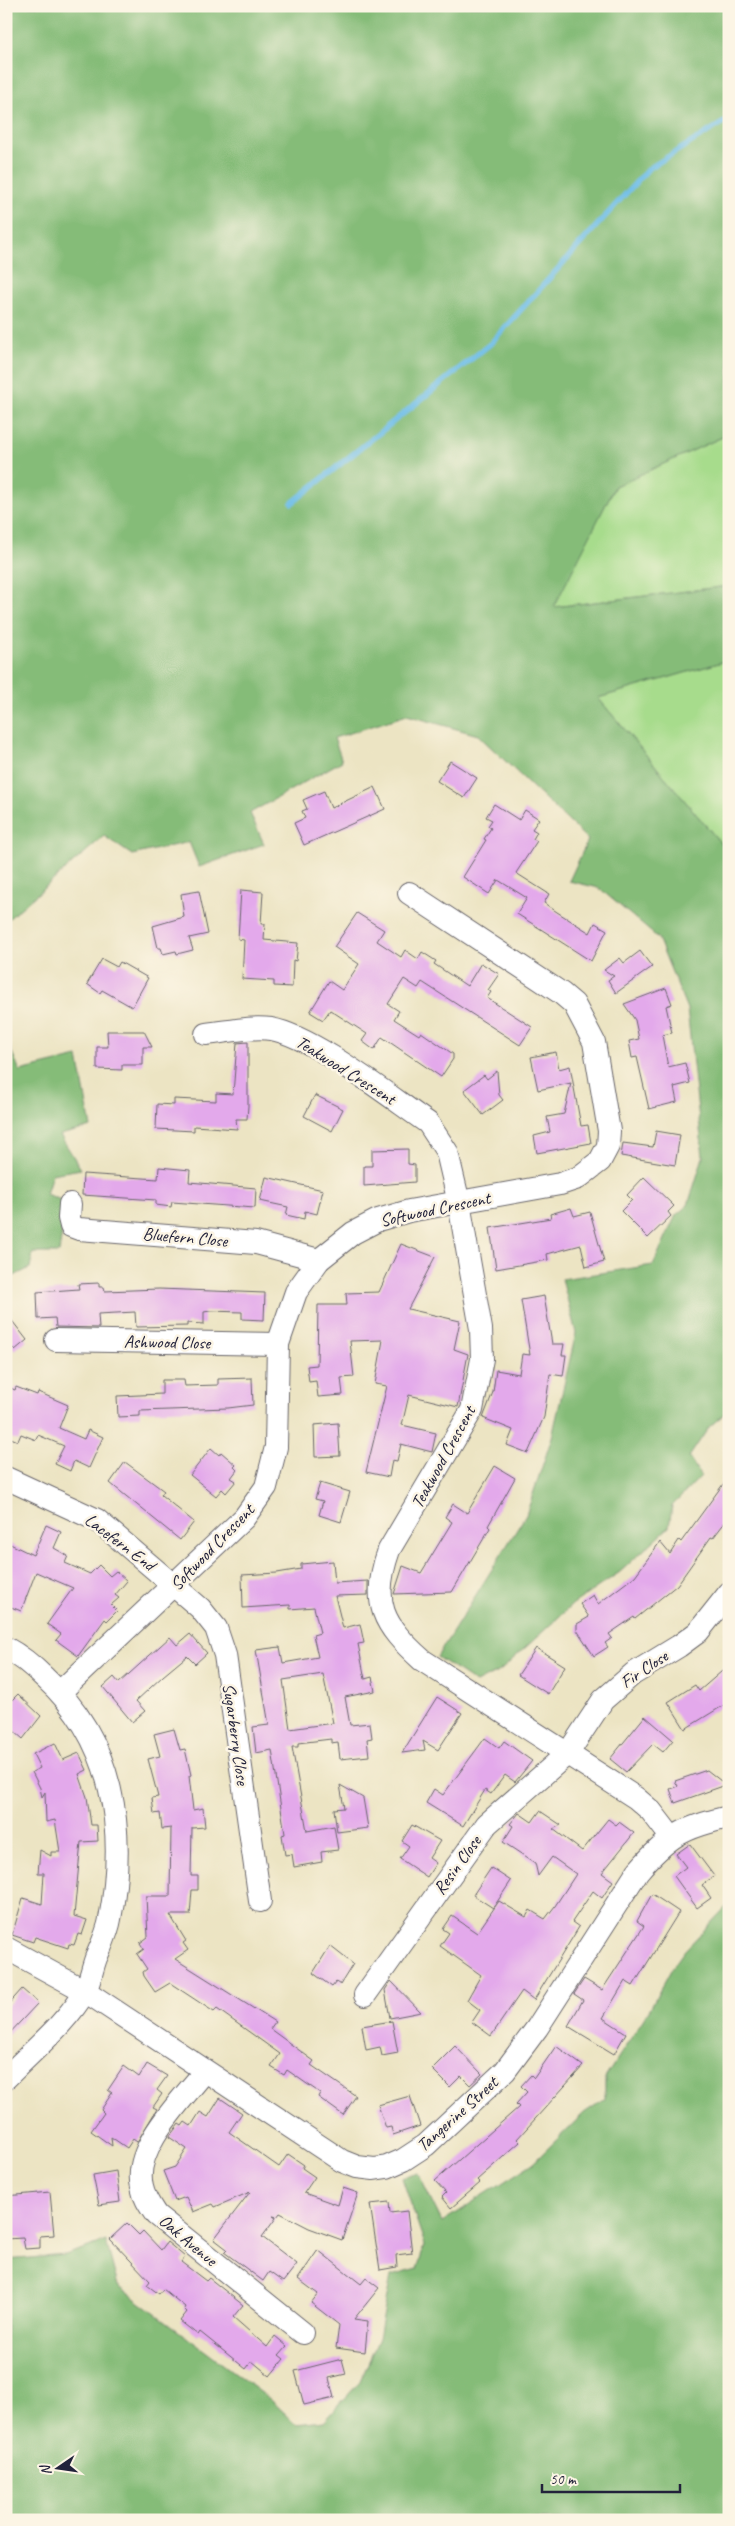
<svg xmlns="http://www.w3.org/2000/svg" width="735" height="2526" viewBox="0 0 735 2526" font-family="Caveat,sans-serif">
<rect width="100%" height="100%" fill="#fcf5e5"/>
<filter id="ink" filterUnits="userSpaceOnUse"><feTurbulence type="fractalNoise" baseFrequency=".02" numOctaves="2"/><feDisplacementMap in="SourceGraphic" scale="10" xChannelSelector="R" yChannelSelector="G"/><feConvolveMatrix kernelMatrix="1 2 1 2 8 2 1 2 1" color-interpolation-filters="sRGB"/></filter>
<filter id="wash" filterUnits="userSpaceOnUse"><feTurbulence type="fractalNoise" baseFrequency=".0096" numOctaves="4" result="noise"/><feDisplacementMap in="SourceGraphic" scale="20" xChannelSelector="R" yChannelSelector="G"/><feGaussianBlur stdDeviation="1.12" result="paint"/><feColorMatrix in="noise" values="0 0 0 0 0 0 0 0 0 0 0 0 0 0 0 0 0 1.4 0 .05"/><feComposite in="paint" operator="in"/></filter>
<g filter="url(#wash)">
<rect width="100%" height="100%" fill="#ece4c3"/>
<g fill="#a7dc8c" stroke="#647f64">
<polygon points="729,434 729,586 553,607 615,486"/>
<polygon points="729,660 729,853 598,698"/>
</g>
<g fill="#85bc78" stroke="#546f5a">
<polygon points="6,6 729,6 729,434 615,486 554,607 729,586 729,660 598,698 729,853 729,1410 709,1427 689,1457 701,1476 672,1506 669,1527 620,1572 573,1604 501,1670 476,1683 437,1657 526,1515 552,1437 576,1333 562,1279 653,1265 676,1215 688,1205 703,1157 687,1009 658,938 599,888 569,881 588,840 478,735 407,715 334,738 342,761 250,813 264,844 199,867 189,842 132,855 104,836 6,921"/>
<polygon points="6,1039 20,1071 78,1057 91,1127 60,1135 81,1169 52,1174 46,1194 66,1202 59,1253 33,1253 30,1268 6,1280"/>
<polygon points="729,1904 729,2520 6,2520 6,2260 65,2255 106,2241 118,2286 271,2400 296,2424 324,2421 360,2382 379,2338 391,2276 417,2269 425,2245 402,2178 418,2173 442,2222 533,2163 584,2113 605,2099 605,2078 648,2012 672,1968 684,1951"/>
</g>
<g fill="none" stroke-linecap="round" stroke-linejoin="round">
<g stroke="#6dbde8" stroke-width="5.5">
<polyline points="292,503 490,344 648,169 729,119"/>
<polyline points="723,2520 729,2511"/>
</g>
</g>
<g id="blocks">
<g fill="#e3a9eb" fill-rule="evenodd">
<polygon points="450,761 477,778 464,798 437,781"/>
<polygon points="375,787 385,809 304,845 294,823 305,818 302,811 307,809 303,800 324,791 331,808"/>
<polygon points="494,804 519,820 525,810 539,819 532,829 537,832 533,839 537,841 516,873 549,894 544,903 557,912 590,933 595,923 607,930 591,961 517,914 527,898 498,880 489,894 463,877 486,840 484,839 491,828 488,826 492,820 486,817"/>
<polygon points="241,890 263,892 261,924 265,924 264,940 298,943 296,961 293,960 292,987 274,986 274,981 242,979 244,940 238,939"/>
<polygon points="199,891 208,934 189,938 193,950 177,954 176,951 163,954 161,948 158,948 153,926 184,917 181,894"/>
<polygon points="357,913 384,930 377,941 401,957 405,950 418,959 422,952 436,961 434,964 467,986 481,963 499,974 488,990 491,992 487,998 532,1027 520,1045 422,982 418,988 404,979 388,1004 399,1011 394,1019 419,1035 421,1032 453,1054 453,1059 441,1077 382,1037 374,1050 362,1041 367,1034 330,1010 323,1020 310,1012 329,981 342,990 359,964 334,947"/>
<polygon points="640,951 652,967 616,993 608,980 614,976 604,970 620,958 624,963"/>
<polygon points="102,959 117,967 120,962 148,978 132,1007 102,990 100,993 87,984"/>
<polygon points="666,988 672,1004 666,1006 672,1033 662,1035 668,1067 685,1063 690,1083 674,1087 677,1102 649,1109 637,1057 632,1058 629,1041 639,1039 635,1020 624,1004"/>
<polygon points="107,1031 144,1031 152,1047 143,1047 143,1065 122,1065 122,1070 97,1069 97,1047 108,1047"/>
<polygon points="248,1042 248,1106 247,1119 236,1119 237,1129 194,1126 194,1131 156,1129 157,1104 174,1105 174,1099 216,1101 216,1093 233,1094 237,1043"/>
<polygon points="556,1052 559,1069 570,1066 581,1126 588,1125 591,1143 537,1153 534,1136 550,1132 547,1117 564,1114 571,1083 538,1090 531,1057"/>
<polygon points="497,1071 499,1095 503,1100 483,1115 464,1090 484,1075 487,1079"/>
<polygon points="315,1095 343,1109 332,1131 304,1116"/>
<polygon points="656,1131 680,1135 675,1165 621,1156 623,1143 653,1147"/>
<polygon points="408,1149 408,1164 415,1165 415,1182 364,1186 364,1166 372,1166 372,1150"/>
<polygon points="159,1167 190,1170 189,1182 256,1188 255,1208 172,1202 171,1207 156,1205 156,1200 82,1195 83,1174 158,1179"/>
<polygon points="266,1177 323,1190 317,1214 305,1211 304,1219 286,1215 288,1207 260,1201"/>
<polygon points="644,1177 674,1206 668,1212 671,1216 648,1238 621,1211 632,1200 627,1195"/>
<polygon points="571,1208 574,1216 590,1212 604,1262 586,1267 581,1245 547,1254 548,1260 496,1269 490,1228 551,1218 550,1214"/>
<polygon points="401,1244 435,1257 408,1309 460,1321 454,1349 468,1354 458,1407 409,1395 402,1425 436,1433 432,1452 401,1444 397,1461 392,1460 389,1477 366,1472 387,1386 375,1384 383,1340 350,1341 354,1377 341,1378 343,1395 318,1397 316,1381 309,1382 307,1366 317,1365 318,1305 347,1305 346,1293 379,1292"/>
<polygon points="99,1283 99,1287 104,1287 105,1291 159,1289 265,1293 264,1320 242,1319 242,1312 210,1311 204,1312 204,1324 187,1323 187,1326 136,1327 135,1312 98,1314 99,1328 56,1327 55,1318 38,1319 37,1292 79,1289 78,1284"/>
<polygon points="544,1296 552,1344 564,1344 562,1355 566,1355 563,1376 550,1374 544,1417 528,1453 507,1445 513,1430 483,1418 493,1392 496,1370 519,1374 522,1354 530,1355 521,1300"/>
<polygon points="6,1313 27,1340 15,1350 13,1348 6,1352"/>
<polygon points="252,1378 253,1405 228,1408 140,1411 140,1416 118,1417 117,1396 162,1394 162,1380 184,1380 185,1386 218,1385 218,1379"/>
<polygon points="6,1386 15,1390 16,1387 37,1395 38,1392 68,1405 59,1428 84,1439 88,1430 103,1437 89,1468 74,1461 70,1471 55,1464 64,1446 38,1435 36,1440 21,1434 18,1441 6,1436"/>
<polygon points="338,1423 340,1456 315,1457 314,1425"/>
<polygon points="211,1448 219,1455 221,1452 236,1465 234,1467 237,1470 231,1478 236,1481 226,1493 222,1489 216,1496 190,1475"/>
<polygon points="125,1462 164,1491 161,1495 194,1522 180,1540 110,1483"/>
<polygon points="495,1466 515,1478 488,1526 490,1528 452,1592 394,1594 403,1566 421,1573 452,1522 445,1517 453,1504 467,1513"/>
<polygon points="729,1476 729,1517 713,1538 711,1537 677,1585 635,1619 634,1617 609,1634 612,1638 605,1643 608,1647 594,1656 577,1630 577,1624 589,1617 580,1604 593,1595 598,1604 635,1576 660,1542 670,1554 679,1540 681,1542"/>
<polygon points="320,1483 350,1492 341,1522 319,1515 323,1501 315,1499"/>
<polygon points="46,1525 61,1532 54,1548 68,1556 65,1563 90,1574 99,1565 110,1576 116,1571 127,1581 115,1595 119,1598 111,1605 117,1611 107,1621 105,1619 78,1656 56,1640 61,1634 47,1624 73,1588 36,1572 21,1611 6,1605 6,1542 33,1555"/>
<path d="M333,1561L335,1583L368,1581V1595L335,1596L343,1628L360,1624L364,1643L358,1644L365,1679L372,1677L375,1691L345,1697L350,1725L370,1723L372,1738L367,1739L369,1756L340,1759L338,1742L331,1743V1739L298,1743V1747H292L307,1831L334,1826L338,1850L321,1852L322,1862L294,1867L292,1854L285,1855L282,1835L285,1834L272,1750L256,1753L253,1727L269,1725L256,1650L280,1647L283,1663L318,1657L313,1635L320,1633L314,1607L290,1609V1605L243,1608L242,1575L277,1573L301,1569V1564ZM323,1674L333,1723L290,1729L283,1680Z"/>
<polygon points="190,1634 207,1653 195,1664 187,1656 163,1676 136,1701 145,1711 132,1722 103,1687 114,1677 119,1683 170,1637 177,1645"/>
<polygon points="536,1648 565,1666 548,1694 518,1675"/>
<polygon points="729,1665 729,1702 685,1729 668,1702 695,1685 699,1691"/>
<polygon points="18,1694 41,1716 23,1739 6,1724 6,1706"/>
<polygon points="437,1697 462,1713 438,1750 423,1741 425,1750 402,1753"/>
<polygon points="645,1716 673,1740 663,1752 653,1744 626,1772 610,1759"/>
<polygon points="174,1729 180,1750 185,1749 191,1775 189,1776 193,1810 203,1808 205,1827 192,1828 191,1876 198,1876 198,1890 192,1890 190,1915 170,1915 186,1941 183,1943 188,1950 175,1959 275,2022 270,2029 314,2061 311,2065 356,2096 343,2115 318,2097 320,2093 287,2070 284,2075 271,2067 280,2054 217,2009 214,2012 170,1983 155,1992 144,1976 143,1972 147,1969 137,1954 144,1949 140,1943 148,1937 146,1896 170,1896 171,1828 162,1829 160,1813 154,1814 152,1798 158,1797 148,1759 160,1756 154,1734"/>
<polygon points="485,1738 499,1748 504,1741 532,1761 515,1782 505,1775 491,1794 485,1790 463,1826 426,1803 434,1789 443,1795"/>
<polygon points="55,1743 63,1760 79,1753 87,1770 79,1774 87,1797 91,1825 97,1825 98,1841 81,1842 74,1916 87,1920 82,1935 78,1934 74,1945 69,1944 68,1948 35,1937 33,1942 12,1935 23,1898 42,1904 44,1873 38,1873 40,1850 51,1856 51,1852 60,1852 55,1820 46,1822 45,1792 42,1797 40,1788 32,1772 40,1768 33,1754"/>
<polygon points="707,1770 726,1785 675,1803 670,1789 678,1786 675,1781"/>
<polygon points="340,1785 363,1798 368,1828 337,1832 334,1809 344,1808"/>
<polygon points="540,1811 561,1825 553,1829 582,1851 608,1819 616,1825 619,1822 634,1833 602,1873 613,1881 602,1898 593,1891 572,1922 579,1927 534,2000 522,1991 491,2036 472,2022 480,2010 467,2000 481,1975 440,1946 449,1933 443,1929 452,1916 477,1933 499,1901 526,1917 530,1910 545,1919 555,1906 576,1874 552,1857 538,1876 535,1863 503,1842 513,1826 510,1824 519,1813 532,1822"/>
<polygon points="412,1825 440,1841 429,1858 436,1863 427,1877 400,1859 409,1846 402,1841"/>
<polygon points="690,1844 714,1876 702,1885 711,1898 697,1908 674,1876 686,1867 676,1854"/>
<polygon points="491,1868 511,1881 493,1908 473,1895"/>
<polygon points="652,1894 679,1912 633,1986 625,1981 603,2018 626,2033 614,2054 568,2026 583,2000 574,1994 584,1979 602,1990 644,1926 637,1921"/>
<polygon points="330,1946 353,1964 340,1985 336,1982 332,1987 313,1973"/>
<polygon points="391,1981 421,2012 390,2018 385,1990"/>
<polygon points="22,1989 38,2003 6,2037 6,2007"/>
<polygon points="392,2021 398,2053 382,2056 380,2047 366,2050 362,2026"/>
<polygon points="455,2046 482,2074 470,2085 461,2076 450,2087 432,2069"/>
<polygon points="556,2046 583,2066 517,2139 520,2142 477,2180 480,2183 451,2208 442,2197 446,2193 435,2181 519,2107 516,2104 527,2092 521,2086 531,2075 534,2078"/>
<polygon points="147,2064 167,2076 157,2090 162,2094 153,2107 157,2109 137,2142 133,2139 127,2148 111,2137 112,2146 91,2131 104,2113 101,2110 112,2093 108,2090 124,2066 139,2077"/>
<polygon points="410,2096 420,2126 393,2135 391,2127 386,2128 378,2105"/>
<polygon points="220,2098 242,2113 229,2132 279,2167 288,2154 304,2165 302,2168 315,2177 304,2193 338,2205 343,2188 358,2193 342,2240 309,2228 280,2213 277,2217 273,2216 276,2218 262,2237 297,2264 283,2282 269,2272 263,2281 224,2252 227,2249 214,2239 250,2192 215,2207 213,2204 193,2212 186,2197 175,2201 163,2171 175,2167 187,2149 169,2137 179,2124 182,2126 185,2122 191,2126 200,2112 208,2117"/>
<polygon points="116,2171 120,2202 99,2205 93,2175"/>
<polygon points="50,2192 54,2235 40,2236 40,2248 25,2249 23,2238 6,2239 6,2196"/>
<polygon points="389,2202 390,2213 407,2211 412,2253 396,2255 397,2267 380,2270 370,2204"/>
<polygon points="127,2223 139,2235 143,2231 161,2250 167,2242 185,2257 181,2262 206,2281 209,2278 243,2305 233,2317 267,2347 275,2336 287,2346 279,2355 284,2359 270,2376 252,2361 246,2369 200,2332 198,2335 180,2321 187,2312 184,2309 185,2307 163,2289 159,2294 147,2285 150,2281 110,2239"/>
<polygon points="318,2250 361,2284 366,2278 379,2288 354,2319 368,2321 365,2352 336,2348 339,2325 311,2303 318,2294 298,2279"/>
<polygon points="342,2359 346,2374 329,2378 334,2398 304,2405 295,2371"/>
</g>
</g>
</g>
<g filter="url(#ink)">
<use href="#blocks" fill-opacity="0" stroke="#69666b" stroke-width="1"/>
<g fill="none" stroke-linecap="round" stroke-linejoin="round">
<defs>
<g id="street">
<path d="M206,1034C227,1032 250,1026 271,1029C313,1036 390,1097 428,1123L447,1152L459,1203L481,1329L482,1359L472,1410L389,1550C370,1603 383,1625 422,1660L636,1798L651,1811L671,1837"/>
<polyline points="70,1204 69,1218 71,1226 79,1229 256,1243 319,1260"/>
<polyline points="56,1340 278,1344"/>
<polyline points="6,1478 97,1520 200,1608 216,1628 225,1655 260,1901"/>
<path d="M6,1648C21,1656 33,1666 45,1678C114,1741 127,1830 110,1919C108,1932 101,1946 96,1958C92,1969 90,1981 85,1991C68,2022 31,2052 6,2078"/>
<polyline points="60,1692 244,1518 266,1487 276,1447 278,1344 296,1292 319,1260 353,1233 378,1220 409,1211 560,1184 578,1178 600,1161 608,1146 609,1131 594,1042 574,1004 561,993 409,893"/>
<path d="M6,1948L85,1991L342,2161L357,2167L374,2169L387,2167L403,2160L426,2145L505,2071L537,2028L638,1871C668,1836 684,1827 729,1817"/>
<polyline points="365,1995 487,1824 568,1753 603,1700 633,1674 679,1646 698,1632 729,1593"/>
<path d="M205,2071C182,2100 132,2148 142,2187C144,2198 150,2206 156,2215L303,2333"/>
</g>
</defs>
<use href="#street" stroke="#69666b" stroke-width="24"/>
<use href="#street" stroke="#fff" stroke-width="22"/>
</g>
</g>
<g text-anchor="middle" stroke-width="5" stroke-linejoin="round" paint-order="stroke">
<g font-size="18" fill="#22223b" stroke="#fcf5e5">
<text transform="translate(346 1070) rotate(32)" y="6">Teakwood Crescent</text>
<text transform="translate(435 1209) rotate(-12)" y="6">Softwood Crescent</text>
<text transform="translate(185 1237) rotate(5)" y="6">Bluefern Close</text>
<text transform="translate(167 1342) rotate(1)" y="6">Ashwood Close</text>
<text transform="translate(443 1457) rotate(-61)" y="6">Teakwood Crescent</text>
<text transform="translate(120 1542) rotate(37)" y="6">Lacefern End</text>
<text transform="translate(212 1547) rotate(-46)" y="6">Softwood Crescent</text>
<text transform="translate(644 1669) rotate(-34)" y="6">Fir Close</text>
<text transform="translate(236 1734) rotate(82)" y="6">Sugarberry Close</text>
<text transform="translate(457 1865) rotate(-54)" y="6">Resin Close</text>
<text transform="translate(457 2114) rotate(-42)" y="6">Tangerine Street</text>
<text transform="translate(188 2240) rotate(40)" y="6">Oak Avenue</text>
</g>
</g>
<rect width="735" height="2526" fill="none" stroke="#fcf5e5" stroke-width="25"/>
<g transform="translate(58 2468) rotate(257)" stroke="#fcf5e5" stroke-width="4" paint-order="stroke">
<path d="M0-4L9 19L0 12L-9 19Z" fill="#22223b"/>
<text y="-8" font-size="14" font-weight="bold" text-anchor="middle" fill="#22223b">N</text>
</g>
<path d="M542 2484v8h138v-8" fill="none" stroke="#22223b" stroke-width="2.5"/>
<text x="550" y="2484" font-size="15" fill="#22223b" stroke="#fcf5e5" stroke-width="4" paint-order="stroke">50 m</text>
</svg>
